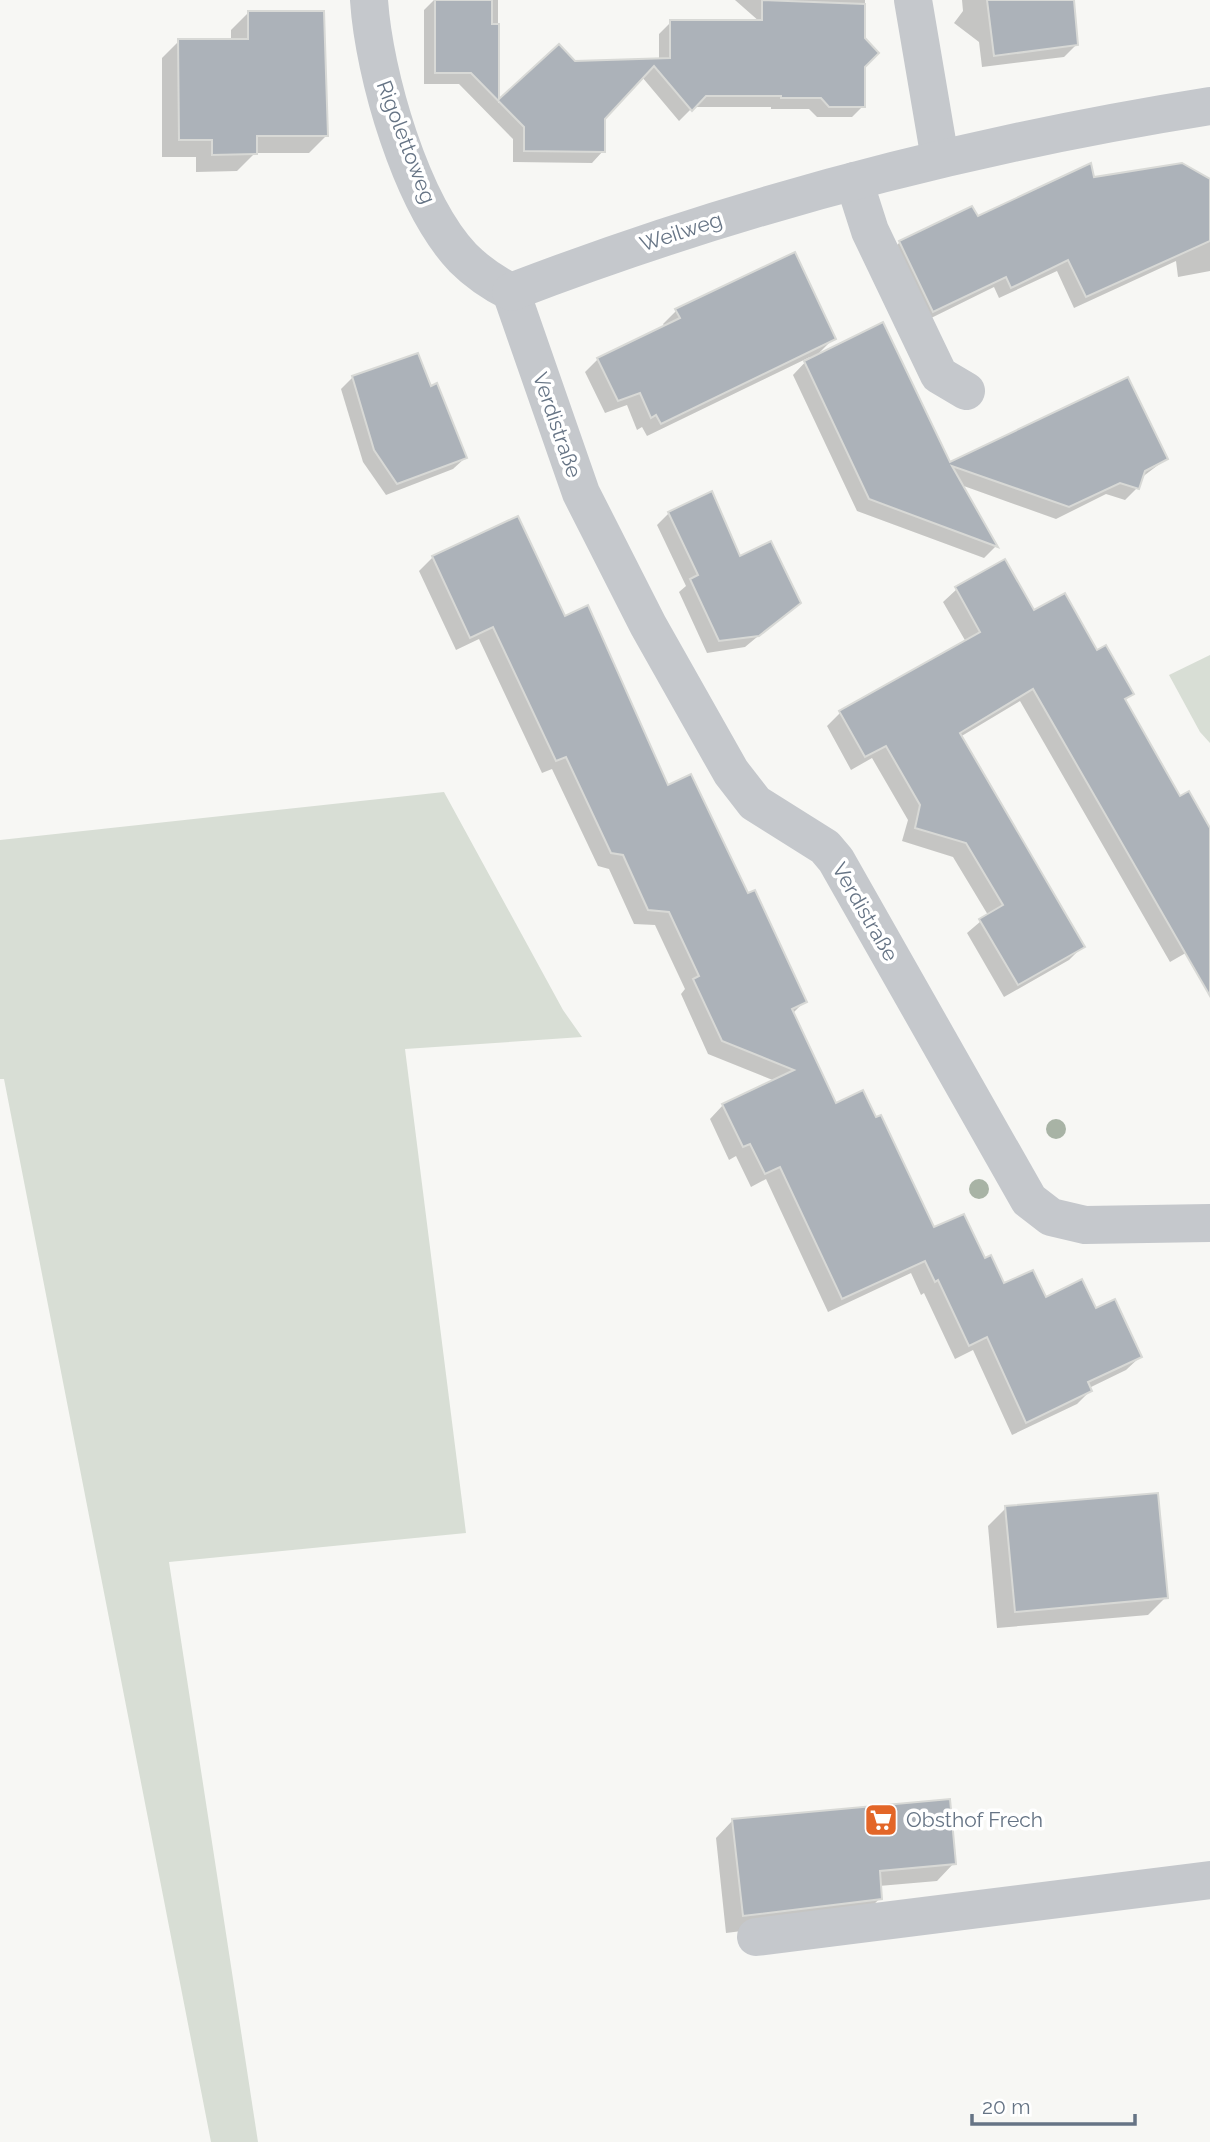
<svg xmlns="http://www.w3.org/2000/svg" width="1210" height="2142" viewBox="0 0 1210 2142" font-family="Raleway,sans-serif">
<rect width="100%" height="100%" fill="#f7f7f4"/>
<g fill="#d8ded5">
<polygon points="1210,655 1210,743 1200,732 1169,675"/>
<polygon points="444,792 563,1010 582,1037 405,1049 466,1533 169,1562 258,2142 211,2142 4,1079 0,1079 0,840"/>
</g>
<g fill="#0003">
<polygon points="434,0 498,0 498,103 559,47 574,62 659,60 659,34 671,22 760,22 735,0 865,0 863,106 852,117 817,117 809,109 771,109 771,107 693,107 679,121 642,77 603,118 603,151 592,163 513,162 513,139 459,84 424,84 424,10"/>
<polygon points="962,0 1072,0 1076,45 1064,57 982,67 979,42 954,23 963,11"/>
<polygon points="248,13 326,136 309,153 255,153 237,171 196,172 196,157 162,157 162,58 179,41 231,41 231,30"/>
<polygon points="1093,179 1210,181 1210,271 1178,277 1176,261 1074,308 1057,271 999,298 994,287 921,323 888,254 900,242"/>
<polygon points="676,311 834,338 815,357 949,464 1166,459 1141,478 1137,488 1125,500 1106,494 1056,519 961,485 996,546 984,558 857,511 793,375 810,357 647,436 642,427 637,430 627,405 605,413 585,372 598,359 665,327 663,324"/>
<polygon points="353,377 430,388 465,458 453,469 386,495 363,462 341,389"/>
<polygon points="669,513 739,558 799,602 745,647 707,653 679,592 686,586 657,525"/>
<polygon points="433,557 564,618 667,788 747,896 804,1002 792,1014 835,1105 933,1230 984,1260 1003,1285 1095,1311 1140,1357 1126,1370 1089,1388 1090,1391 1077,1404 1012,1435 973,1350 955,1359 924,1293 921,1295 911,1273 828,1312 766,1179 751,1187 736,1156 729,1160 710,1119 723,1105 775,1081 708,1054 681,994 685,989 655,925 634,924 609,869 598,866 552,769 542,773 479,639 456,650 419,571"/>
<polygon points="957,589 1033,613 1096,653 1131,694 1125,701 1180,799 1210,832 1210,939 1170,962 1020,701 960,737 1082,947 1069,960 1004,997 967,933 988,915 953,857 902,841 908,820 872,758 851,770 827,726 840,713 966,642 943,602"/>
<polygon points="1006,1508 1166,1597 1148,1615 997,1628 988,1526"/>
<polygon points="733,1820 954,1863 937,1881 879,1886 880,1898 863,1916 726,1933 716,1838"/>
</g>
<g fill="#acb2b9" stroke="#d8d9d6" stroke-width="2">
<polygon points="435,0 492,0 492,24 499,24 499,99 559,44 575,61 670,58 670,20 762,20 762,0 865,4 865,38 879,53 865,67 865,107 829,107 821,98 781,98 781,96 706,96 692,111 654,66 605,119 605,152 524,151 524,127 471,73 435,73"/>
<polygon points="987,0 1074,0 1078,45 994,56"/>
<polygon points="248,11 324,11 328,136 257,136 257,154 212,155 212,140 179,140 178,39 248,39"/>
<polygon points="1091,163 1094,177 1182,163 1210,179 1210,241 1086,297 1068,260 1011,288 1006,277 933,312 899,241 972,206 978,216"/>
<polygon points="795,252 836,339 661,424 656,415 651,418 640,393 618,401 597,358 680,318 675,309"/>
<polygon points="883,322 950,462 1128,377 1168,459 1145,471 1139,489 1120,483 1069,507 952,466 998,547 869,499 804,361"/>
<polygon points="418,353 431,386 437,383 467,458 397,484 374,450 352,376"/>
<polygon points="712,491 740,556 771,541 801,603 759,636 719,641 690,579 698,575 668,512"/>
<polygon points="518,516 565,616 588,605 668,785 691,774 748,893 755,890 807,1002 792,1009 836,1103 863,1090 876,1117 881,1115 934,1227 964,1214 985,1258 991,1255 1004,1283 1033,1270 1046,1297 1082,1279 1096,1308 1115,1299 1142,1357 1088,1382 1092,1391 1026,1423 987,1337 969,1346 938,1280 935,1282 925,1261 842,1299 780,1167 765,1174 750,1144 743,1147 722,1104 794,1070 722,1041 693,979 699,976 669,912 648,910 623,855 611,853 566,757 556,761 493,627 470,638 432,556"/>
<polygon points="1005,559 1034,610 1065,593 1097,650 1106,645 1134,694 1125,699 1180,796 1189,791 1210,828 1210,996 1033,689 960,733 1085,947 1018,985 979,919 1003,905 966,843 915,828 920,805 886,746 865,757 839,711 980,632 955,587"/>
<polygon points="1158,1493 1168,1598 1015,1612 1005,1506"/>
<polygon points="950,1799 956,1864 880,1871 882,1899 743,1916 732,1819"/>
</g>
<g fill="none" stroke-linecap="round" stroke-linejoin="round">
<g stroke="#c5c8cc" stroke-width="38">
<path d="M369,0C374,75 411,203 463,258C477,272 493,283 511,292"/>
<polyline points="913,0 940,159"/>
<polyline points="854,181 870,231 939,375 966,391"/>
<polyline points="511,292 581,493 648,625 731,772 755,803 825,847 836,860 1029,1200 1051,1217 1085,1225 1210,1223"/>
<path d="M511,292C737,205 971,144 1210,106"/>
<polyline points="756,1937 1210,1880"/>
</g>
</g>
<g fill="#a8b3a5">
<circle cx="1056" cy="1129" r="10"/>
<circle cx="979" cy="1189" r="10"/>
</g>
<defs>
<symbol id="supermarket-square" viewBox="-11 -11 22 22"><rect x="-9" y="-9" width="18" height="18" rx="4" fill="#e36628" stroke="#fff"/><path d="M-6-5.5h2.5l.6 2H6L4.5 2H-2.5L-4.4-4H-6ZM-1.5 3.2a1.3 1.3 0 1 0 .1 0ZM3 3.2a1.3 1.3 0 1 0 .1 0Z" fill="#fff"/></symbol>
</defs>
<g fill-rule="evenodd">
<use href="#supermarket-square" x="862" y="1801" width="38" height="38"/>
</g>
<g text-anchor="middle" stroke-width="7" stroke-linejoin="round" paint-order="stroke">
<g font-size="21" fill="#667485" stroke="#fff">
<text transform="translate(406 142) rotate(69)" y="7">Rigolettoweg</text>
<text transform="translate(681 232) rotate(-18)" y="7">Weilweg</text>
<text transform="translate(557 425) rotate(71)" y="7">Verdistraße</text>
<text transform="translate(865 912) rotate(60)" y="7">Verdistraße</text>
</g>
<g font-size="21" fill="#667485" stroke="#fff" text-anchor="start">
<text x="906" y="1827">Obsthof Frech</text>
</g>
</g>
<path d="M972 2114v10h163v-10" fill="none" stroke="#667485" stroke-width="3.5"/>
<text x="982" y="2114" font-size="21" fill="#667485" stroke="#ffffff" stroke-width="5" paint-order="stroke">20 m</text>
</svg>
